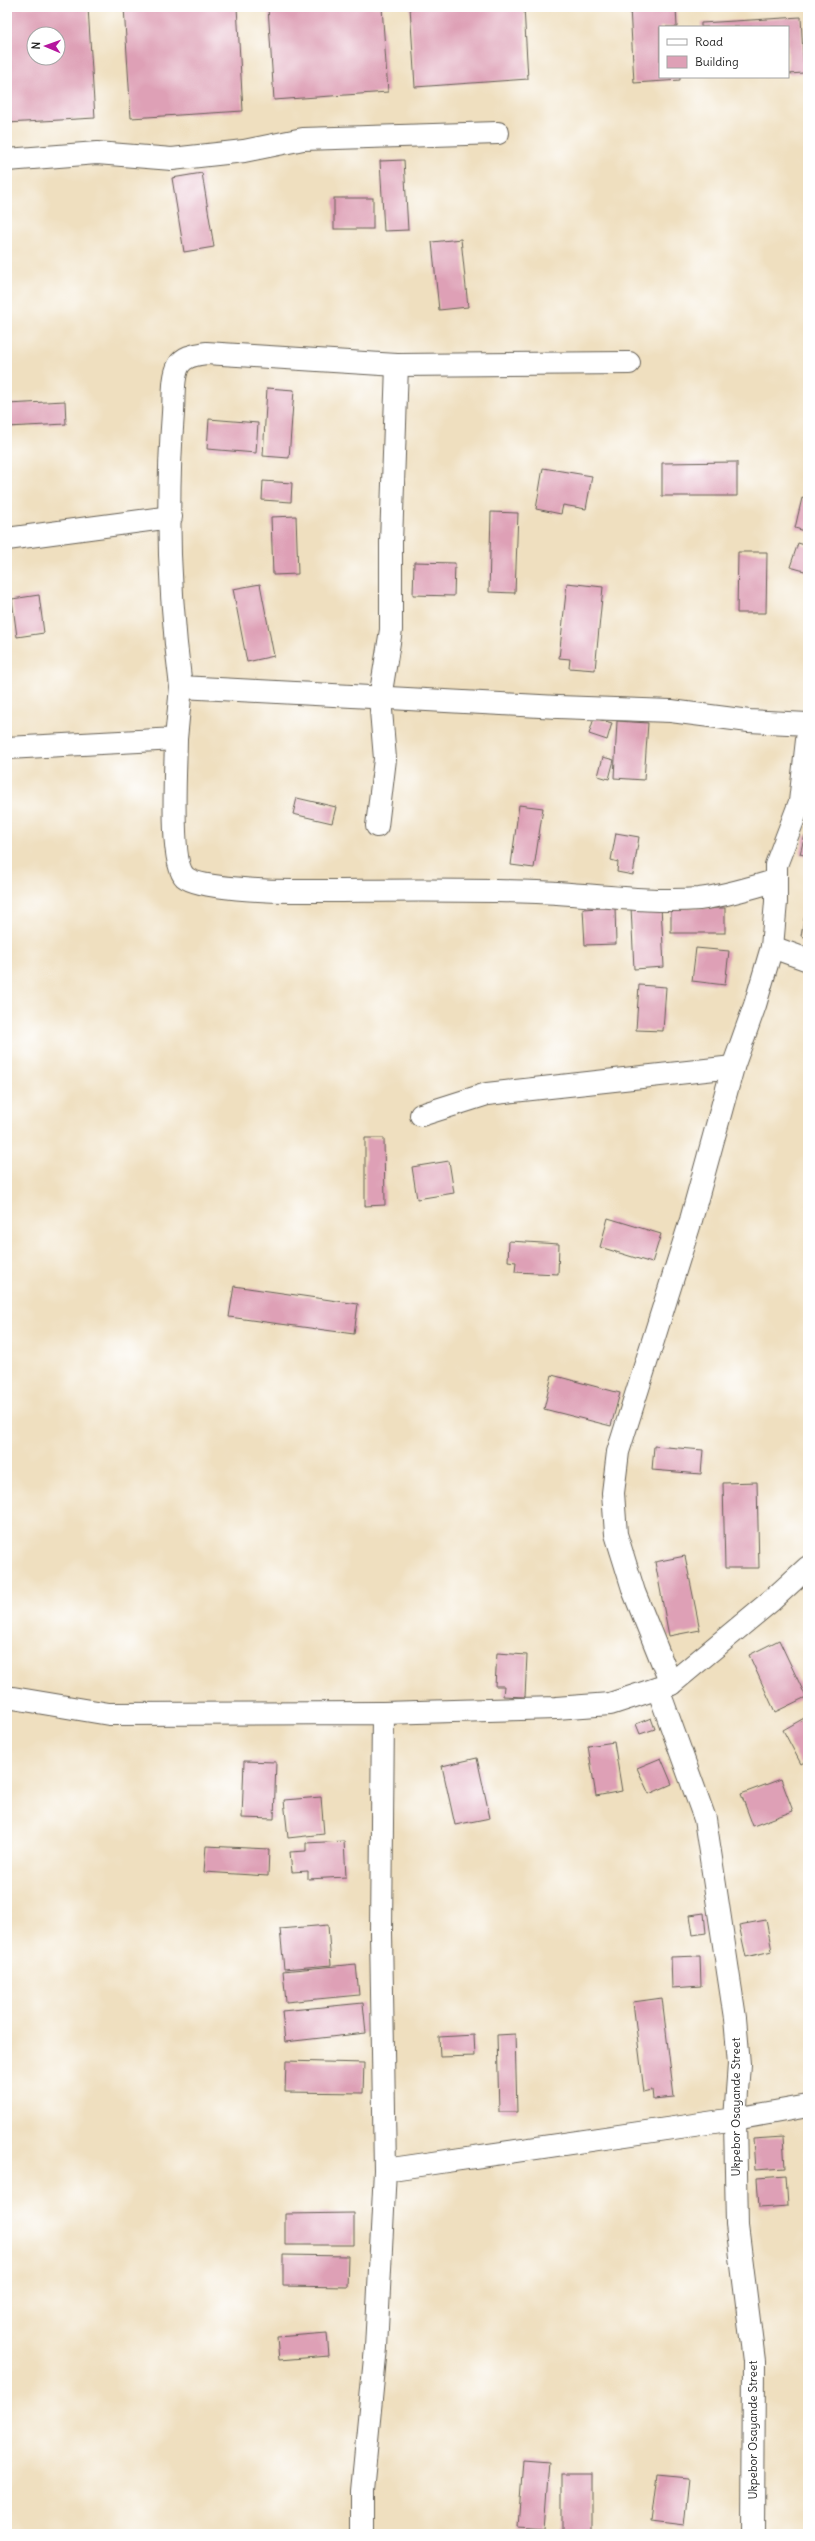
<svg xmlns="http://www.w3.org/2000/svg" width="815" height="2541" viewBox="0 0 815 2541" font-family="Delius,sans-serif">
<rect width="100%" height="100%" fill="#fff"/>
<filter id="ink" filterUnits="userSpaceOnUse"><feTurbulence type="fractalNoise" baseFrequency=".025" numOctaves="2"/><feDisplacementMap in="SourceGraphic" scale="8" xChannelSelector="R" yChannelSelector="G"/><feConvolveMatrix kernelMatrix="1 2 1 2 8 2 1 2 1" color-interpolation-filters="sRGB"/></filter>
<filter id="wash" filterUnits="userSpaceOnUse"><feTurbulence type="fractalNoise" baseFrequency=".012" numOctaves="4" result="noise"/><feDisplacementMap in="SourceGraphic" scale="16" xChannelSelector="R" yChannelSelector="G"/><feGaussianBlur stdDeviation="0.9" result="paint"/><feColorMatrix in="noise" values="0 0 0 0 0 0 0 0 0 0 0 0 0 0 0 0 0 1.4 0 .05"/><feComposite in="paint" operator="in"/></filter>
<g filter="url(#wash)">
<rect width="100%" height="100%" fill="#efdfbf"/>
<g id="blocks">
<g fill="#dea0b6" fill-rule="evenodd">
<path d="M7,7H88L95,118L7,123ZM34,34H58V58H34Z"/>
<polygon points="124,7 237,7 243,111 131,118"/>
<polygon points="268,7 382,7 388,92 274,100"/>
<polygon points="410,7 524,7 528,79 415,87"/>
<polygon points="630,7 676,7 677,27 660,27 660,77 680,77 680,80 634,83"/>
<polygon points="801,17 804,73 788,74 788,27 701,27 701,23"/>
<polygon points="404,160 408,230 384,231 380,161"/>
<polygon points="202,173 214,247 184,252 172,178"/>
<rect x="334" y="198" width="39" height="31"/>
<polygon points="461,239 468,307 439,310 432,242"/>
<polygon points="267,388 294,390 289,458 263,456"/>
<polygon points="65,401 66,424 7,427 7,404"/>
<polygon points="209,419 258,423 256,453 207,449"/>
<polygon points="737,462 737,496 662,496 662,463"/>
<polygon points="543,468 592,476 586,509 563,505 561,514 536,509"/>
<polygon points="263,481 292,483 291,502 262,500"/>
<polygon points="802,498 808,500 808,532 795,528"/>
<polygon points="491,512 518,513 515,593 489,592"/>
<polygon points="296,516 298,574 273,575 271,517"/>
<polygon points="798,543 808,546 808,572 790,567"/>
<polygon points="738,552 767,552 766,613 737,613"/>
<polygon points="414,562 455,563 454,596 413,595"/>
<polygon points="567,583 603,587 595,670 569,668 570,659 559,658"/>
<polygon points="260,584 274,656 247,662 233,589"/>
<polygon points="39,595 44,633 17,637 12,599"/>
<polygon points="594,718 612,723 607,740 589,734"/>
<polygon points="617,721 648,723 644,780 614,778"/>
<polygon points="603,757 614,760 609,779 598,776"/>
<polygon points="297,798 336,807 332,823 293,814"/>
<polygon points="519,805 543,808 534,868 511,865"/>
<polygon points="616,833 639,837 633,875 617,872 618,862 611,860"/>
<polygon points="805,835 808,836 808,856 800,854"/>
<polygon points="807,903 808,903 808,938 801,936"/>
<polygon points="661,905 664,967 634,969 631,907"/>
<polygon points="615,907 616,944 585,945 583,909"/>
<rect x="671" y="908" width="54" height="25"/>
<polygon points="696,948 729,951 725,985 692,981"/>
<polygon points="639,985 666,987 663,1031 636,1030"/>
<polygon points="365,1138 384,1138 385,1205 365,1206"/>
<polygon points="449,1161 454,1193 417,1199 412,1167"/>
<polygon points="608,1218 661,1234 652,1263 600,1247"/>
<polygon points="509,1241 559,1244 558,1274 515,1272 516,1262 508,1261"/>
<polygon points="234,1286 358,1304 354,1334 229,1317"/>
<polygon points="552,1375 620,1393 611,1426 544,1409"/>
<polygon points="654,1446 703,1450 701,1474 652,1470"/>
<polygon points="757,1482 759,1568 725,1568 723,1483"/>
<polygon points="685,1556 700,1630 669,1636 655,1562"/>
<polygon points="779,1640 806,1697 775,1712 749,1655"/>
<polygon points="497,1653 527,1655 525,1697 503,1696 504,1686 495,1686"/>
<polygon points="806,1717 808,1760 801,1764 783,1730"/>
<polygon points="651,1718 655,1729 640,1734 636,1724"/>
<polygon points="614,1742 622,1791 596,1796 588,1746"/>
<polygon points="477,1758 490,1818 455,1825 442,1766"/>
<polygon points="661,1758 672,1784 649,1794 637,1768"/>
<polygon points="244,1761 276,1762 274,1819 242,1818"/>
<polygon points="781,1779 793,1811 753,1826 741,1794"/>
<polygon points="321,1797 324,1834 288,1838 284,1800"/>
<polygon points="344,1841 346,1877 308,1879 308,1871 292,1872 290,1852 306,1851 306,1843"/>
<polygon points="206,1846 269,1849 268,1876 204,1872"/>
<polygon points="704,1913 706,1933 693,1935 690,1915"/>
<polygon points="766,1920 772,1951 746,1957 739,1925"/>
<polygon points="328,1925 331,1965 284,1969 280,1929"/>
<polygon points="700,1956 701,1986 672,1988 671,1957"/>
<polygon points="356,1964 359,1995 286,2002 283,1971"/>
<polygon points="662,1998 674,2097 653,2099 652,2090 644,2092 633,2002"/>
<polygon points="363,2003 366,2033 285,2042 282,2011"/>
<polygon points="515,2034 517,2112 499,2112 497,2035"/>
<polygon points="474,2035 475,2056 440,2057 439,2037"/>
<polygon points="286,2061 364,2063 363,2093 285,2092"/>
<polygon points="783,2137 785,2168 755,2170 753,2139"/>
<polygon points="786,2176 788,2206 759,2208 757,2178"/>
<polygon points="354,2213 354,2245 285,2245 285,2214"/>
<polygon points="283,2255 348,2256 347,2287 283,2286"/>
<polygon points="327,2333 329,2356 279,2360 277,2337"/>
<polygon points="523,2460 549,2462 544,2529 518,2527"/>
<rect x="562" y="2474" width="30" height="60"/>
<polygon points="657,2475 689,2478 684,2526 651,2522"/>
</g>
</g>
</g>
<g filter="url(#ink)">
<use href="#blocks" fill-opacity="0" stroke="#666055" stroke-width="1"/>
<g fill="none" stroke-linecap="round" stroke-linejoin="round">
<defs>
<g id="minor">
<polyline points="7,160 97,153 172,159 244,151 303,139 498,133"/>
<path d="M629,363L397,365L206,353C197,355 185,355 179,365C172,377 174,399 173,413C166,504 169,596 181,687L558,707L671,711L749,721L808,724"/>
<polyline points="7,539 171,517"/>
<path d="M176,739C176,764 169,862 185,877C199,889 273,891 294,891C375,891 456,889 537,892C590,894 646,903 699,899C725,896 750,888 774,881"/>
<polyline points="7,748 176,739 181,687"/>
<polyline points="377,826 385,759 380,698 391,630 391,543 397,365"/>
<polyline points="772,947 808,960"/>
<polyline points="421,1115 487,1094 733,1067"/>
<polyline points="671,1684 634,1592 616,1534 613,1493 618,1452 691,1220 733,1067 755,1005 772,947 776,902 776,865 800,802 808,731"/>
<polyline points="658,1689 705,1819 735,2018 739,2064 735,2119 737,2225 754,2361 753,2534"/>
<polyline points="7,1697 109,1714 383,1713 381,1933 385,2170 376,2348 362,2491 362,2534"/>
<polyline points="383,1713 556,1708 610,1704 671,1684 772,1600 808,1567"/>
<polyline points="385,2170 735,2119 808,2106"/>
</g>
</defs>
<use href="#minor" stroke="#666055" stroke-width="24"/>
<use href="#minor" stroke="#fff" stroke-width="22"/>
</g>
</g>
<g text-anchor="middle" stroke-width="3" stroke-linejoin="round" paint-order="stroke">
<g font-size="12" fill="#1c1c1c" stroke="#fff">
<text transform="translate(736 2107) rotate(-90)" y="4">Ukpebor Osayande Street</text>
<text transform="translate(753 2430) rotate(-90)" y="4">Ukpebor Osayande Street</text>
</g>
</g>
<rect width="815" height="2541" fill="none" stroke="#fff" stroke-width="24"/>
<rect x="659" y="26" width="130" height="52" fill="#ffffff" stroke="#a4a4a4"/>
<rect x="667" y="39" width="20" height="6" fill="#ffffff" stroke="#a4a4a4"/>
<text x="695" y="46" font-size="12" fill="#1c1c1c">Road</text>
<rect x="667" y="56" width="20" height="12" fill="#dea0b6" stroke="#a4a4a4"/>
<text x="695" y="66" font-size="12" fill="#1c1c1c">Building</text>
<g transform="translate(46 46) rotate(272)"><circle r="19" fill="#ffffff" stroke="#a4a4a4"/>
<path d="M0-3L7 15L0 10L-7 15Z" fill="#b5179e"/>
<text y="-6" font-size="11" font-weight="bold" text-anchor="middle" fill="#1c1c1c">N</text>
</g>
</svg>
